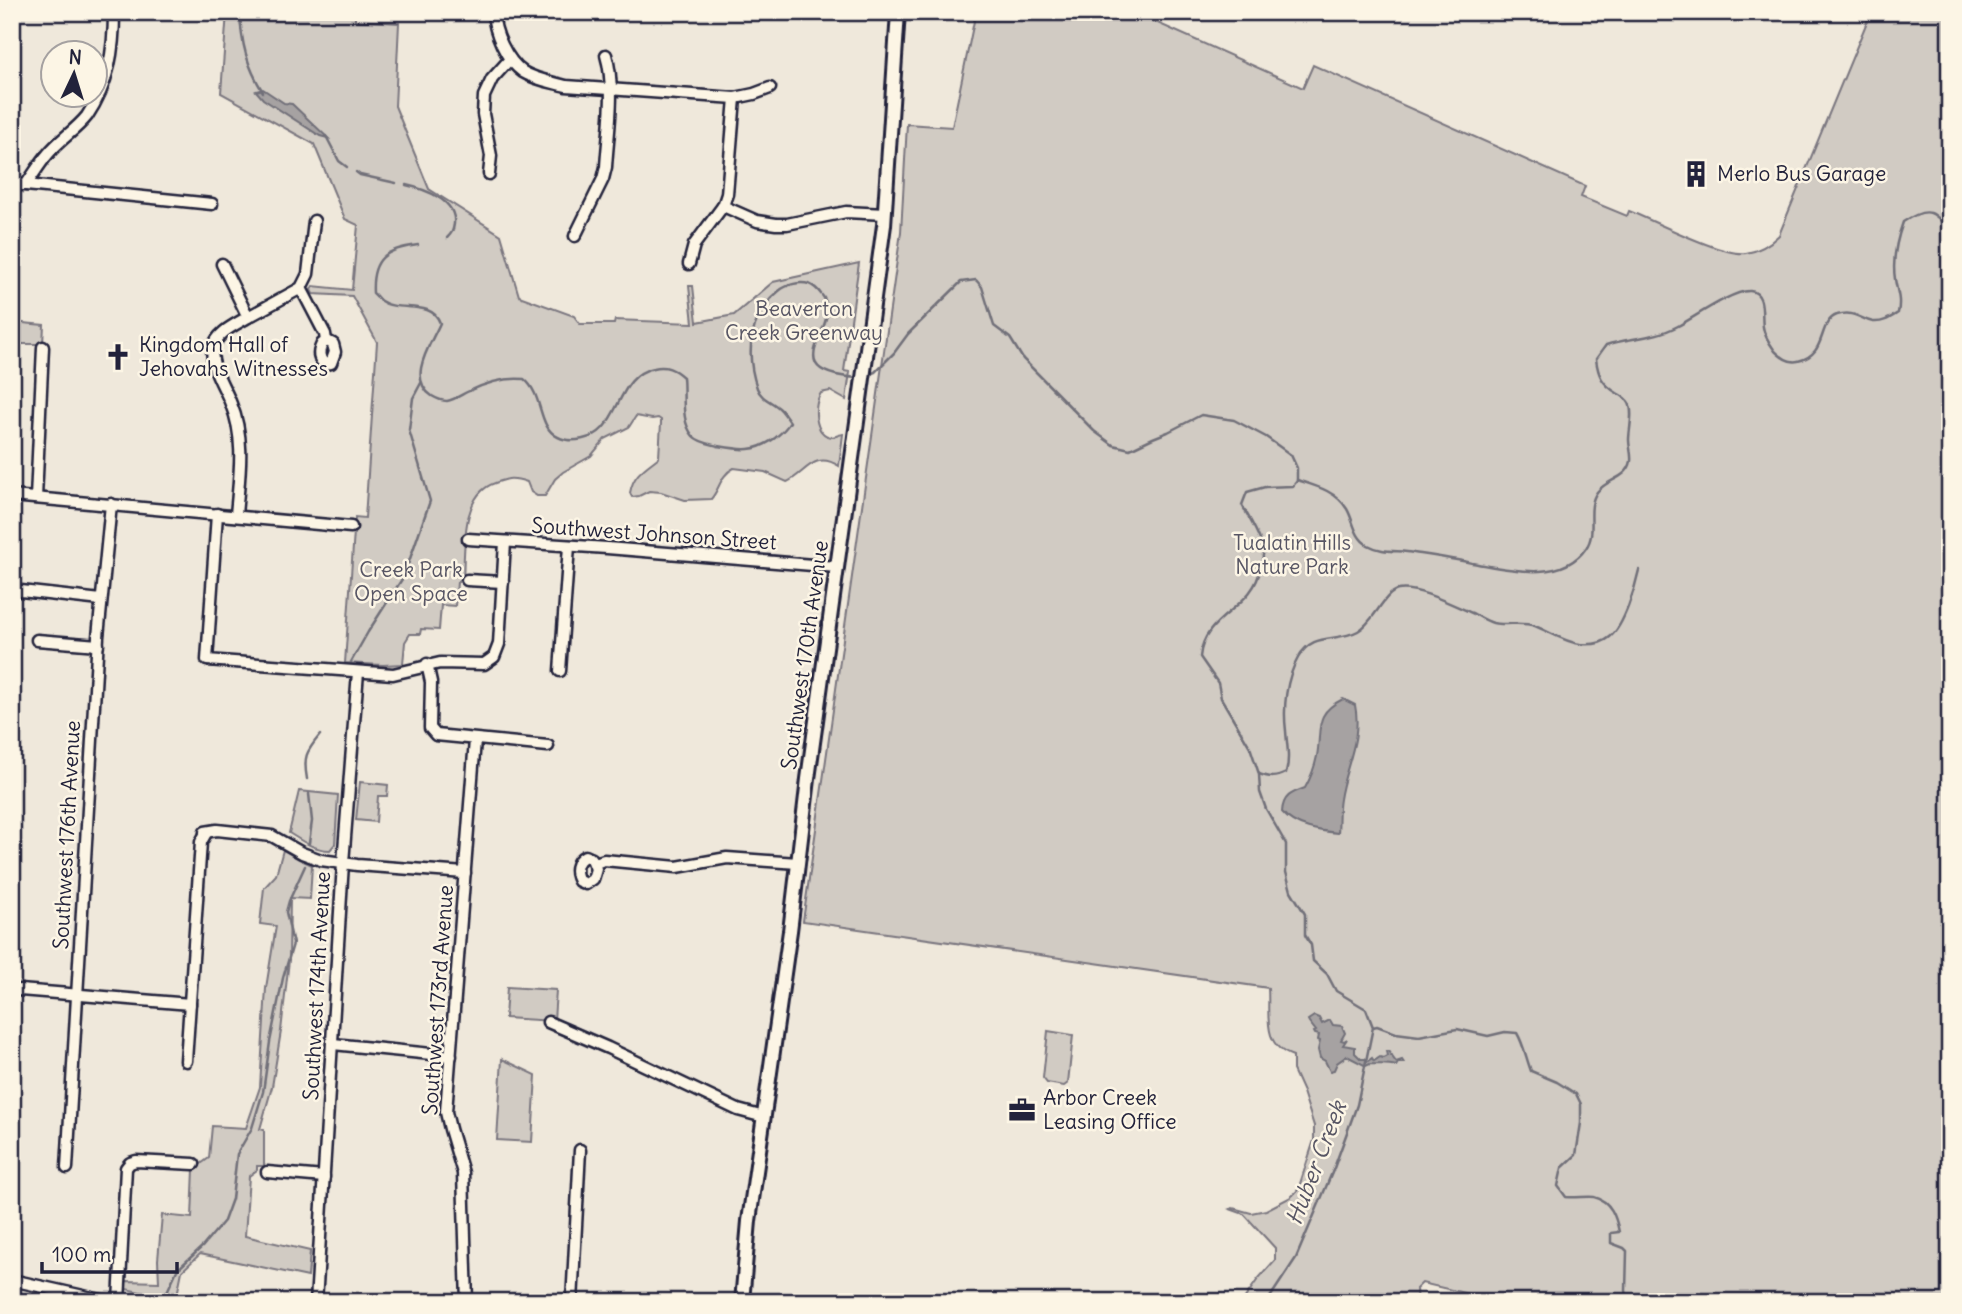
<svg xmlns="http://www.w3.org/2000/svg" width="1962" height="1314" viewBox="0 0 1962 1314" font-family="Delius,sans-serif">
<rect width="100%" height="100%" fill="#efe8db"/>
<filter id="ink" filterUnits="userSpaceOnUse"><feTurbulence type="fractalNoise" baseFrequency=".0143" numOctaves="2"/><feDisplacementMap in="SourceGraphic" scale="14" xChannelSelector="R" yChannelSelector="G"/><feConvolveMatrix kernelMatrix="1 2 1 2 8 2 1 2 1" color-interpolation-filters="sRGB"/></filter>
<g filter="url(#ink)">
<g fill="#d1cbc3" stroke="#7a767f" stroke-width="2">
<path d="M227,12H355V20L399,23L395,106L429,189L501,235L519,296L574,316L580,324H614L615,320L693,323L689,286H693L697,322L734,315L773,282L859,263L844,371L850,372L846,400L830,391L821,393C813,404 813,435 832,437C833,437 842,434 843,434L839,466C814,450 806,473 787,482L765,472L734,468C720,475 720,489 711,499L685,500L661,492L649,491L639,496L632,497L630,493C633,474 645,468 659,457L661,423V420L658,418L652,419L636,416L629,427L605,439L591,456L563,472L555,479L545,496H537L531,492L527,482C512,477 509,478 495,483C460,494 465,552 463,582H457L455,606L441,605L439,630L421,629L420,634H410L405,642L403,664L383,665L345,663L355,517L365,518L377,342L352,296L313,294L311,290L313,286L352,290L358,225L345,219L314,144L221,93Z"/>
<path d="M977,12H1133L1303,88L1313,65L1585,186L1581,197L1627,216L1629,211C1654,221 1724,257 1746,253C1758,251 1770,244 1779,235L1871,12H1950V1302H1503L1422,1283L1416,1289L1417,1302H1354L1347,1300L1345,1302H1242L1258,1279L1275,1260V1248L1244,1214L1230,1209L1233,1208L1251,1213L1266,1210L1291,1197L1298,1190L1314,1140V1126L1303,1092L1293,1070V1056C1261,1045 1270,1015 1268,988L803,921L901,232L907,124L952,127L974,21Z"/>
<polygon points="12,322 44,325 43,344 12,344"/>
<polygon points="360,782 388,785 387,796 378,796 376,822 356,820"/>
<path d="M299,791L338,795L335,844L330,850C314,850 302,841 289,833Z"/>
<polygon points="283,850 299,859 312,865 310,899 290,898 289,960 281,1031 272,1087 260,1129 264,1130 264,1166 257,1166 257,1170 249,1176 245,1236 310,1251 308,1277 200,1254 182,1271 176,1300 126,1289 126,1281 159,1282 158,1260 162,1215 192,1218 194,1169 209,1158 212,1126 246,1128 260,1087 266,988 276,926 260,924 264,888 276,875"/>
<polygon points="507,987 556,990 554,1021 505,1018"/>
<polygon points="1048,1031 1073,1035 1068,1083 1064,1086 1047,1083 1043,1078"/>
<polygon points="502,1059 536,1075 532,1142 497,1140"/>
</g>
<g fill="#a6a2a2" stroke="#716f79" stroke-width="2">
<polygon points="263,89 284,103 292,104 328,138 320,136 263,99 256,91"/>
<path d="M1343,699L1355,705C1362,740 1345,766 1340,799C1338,810 1339,822 1338,833C1320,831 1295,828 1282,812C1283,796 1291,793 1305,788C1310,779 1315,766 1317,756C1322,728 1313,714 1343,699Z"/>
<path d="M1314,1016L1319,1018L1322,1024L1330,1020L1333,1025L1342,1026L1345,1033L1341,1040L1344,1041L1347,1039L1343,1045L1355,1047V1053L1361,1059H1366L1368,1061L1372,1058L1374,1061L1380,1057L1383,1058L1387,1056L1386,1051H1388L1396,1062L1402,1060L1404,1063H1398L1396,1066C1386,1063 1379,1065 1370,1064L1366,1066L1347,1056L1337,1063L1334,1070L1330,1071L1325,1061L1320,1058L1318,1050L1320,1041L1318,1040L1319,1035L1315,1034L1314,1032L1316,1031L1309,1022L1308,1020Z"/>
</g>
<g fill="none" stroke-linecap="round" stroke-linejoin="round">
<g stroke="#716f79" stroke-width="2.5">
<path d="M240,12C241,43 247,66 263,92"/>
<polyline points="326,136 339,161 347,167"/>
<polyline points="356,172 360,175 396,183"/>
<path d="M406,185C424,189 457,200 454,224C453,231 452,233 447,238"/>
<path d="M418,245C386,249 371,258 373,293C376,295 378,299 381,301C398,313 432,299 440,323C431,344 406,378 432,396C437,399 441,401 447,401C454,400 461,395 467,392C485,383 504,377 524,379C544,395 537,427 558,437C572,444 593,439 603,428C621,408 623,374 654,368C666,365 674,369 683,377C685,395 680,421 693,436C698,442 710,444 718,446C741,450 755,453 775,438C781,433 786,429 790,422C787,418 784,413 780,409C773,402 761,399 757,388C745,353 749,316 779,291C786,285 799,281 809,284C814,286 818,290 821,294C849,325 767,373 860,378"/>
<polyline points="867,375 875,372 894,353 908,334 961,282 976,280 982,287 994,326 1010,338 1023,359 1037,373 1094,431 1113,445 1130,449 1153,438 1168,432 1201,415 1234,420 1266,437 1291,455 1297,468 1297,480"/>
<path d="M1297,480C1316,486 1336,491 1347,509C1354,521 1354,537 1368,545C1382,553 1398,550 1414,553C1433,556 1453,559 1472,563C1507,569 1562,584 1586,548C1598,532 1585,509 1597,492C1606,479 1628,479 1631,461C1632,454 1629,447 1629,440C1629,429 1634,413 1629,403C1626,398 1621,395 1617,393C1602,384 1598,375 1596,359L1606,345C1629,338 1656,338 1678,326C1695,317 1733,290 1750,291C1766,292 1761,316 1763,327C1764,336 1770,344 1775,351C1781,357 1790,363 1798,361C1828,355 1817,322 1837,315C1855,310 1859,319 1873,322C1883,323 1890,318 1898,313C1901,298 1897,293 1895,279C1892,260 1897,239 1903,222C1929,205 1935,211 1950,234"/>
<path d="M1297,481L1293,486L1265,487L1247,492L1242,505C1248,516 1262,539 1263,550C1264,554 1262,561 1261,566C1254,611 1204,613 1200,657L1218,683L1221,698L1250,747L1259,774L1260,792L1266,809L1286,844V872L1291,891L1305,914V935L1311,945L1313,961L1327,974L1336,991L1366,1009L1373,1027"/>
<polyline points="351,662 368,632 404,576 430,501 409,430 413,398 421,383"/>
<path d="M1259,774C1270,778 1276,778 1286,773C1290,758 1287,746 1286,731C1283,707 1286,679 1298,658C1313,631 1336,643 1358,631C1374,622 1384,593 1398,590C1418,586 1455,606 1474,614C1480,617 1486,621 1493,623C1507,626 1521,621 1535,626C1550,632 1564,642 1580,644C1590,645 1601,645 1610,637C1624,626 1635,588 1639,570"/>
<path d="M307,779C303,757 306,752 320,735"/>
<polyline points="309,794 312,821 309,843"/>
<path d="M1373,1027L1377,1026L1396,1033L1419,1036L1457,1029L1488,1036L1505,1032L1517,1033C1524,1045 1526,1058 1531,1071L1557,1082L1576,1094L1581,1104V1123L1576,1155L1562,1168L1558,1186L1566,1197C1574,1198 1588,1196 1594,1197C1611,1201 1616,1217 1619,1232L1611,1233V1243L1624,1248L1627,1251L1626,1291L1629,1302"/>
<polyline points="166,1294 177,1270 203,1246 224,1221 232,1199 237,1154 252,1128 263,1092 270,1042 283,978 293,944 286,912 289,901 305,866"/>
<polyline points="1267,1302 1296,1258 1334,1168 1357,1105 1373,1027"/>
</g>
<defs>
<g id="minor">
<path d="M493,12C494,32 506,60 523,72C536,80 552,82 566,86L735,98L754,94L770,88"/>
<polyline points="489,174 491,156 483,114 484,96 492,79 510,59"/>
<path d="M12,185H26C33,175 40,163 48,154C59,140 76,130 87,116C109,83 114,51 114,12"/>
<polyline points="26,185 212,204"/>
<polyline points="723,206 757,221 776,224 787,224 846,212 885,214"/>
<path d="M575,236L603,179L606,167C608,133 616,88 606,55"/>
<polyline points="222,264 248,317 301,288 308,274 314,221"/>
<polyline points="689,264 694,245 723,206 727,194 735,98"/>
<polyline points="301,288 325,334 326,341"/>
<path d="M327,341L333,344L335,352L331,363L325,364C318,359 318,352 322,344Z"/>
<polyline points="12,496 351,527"/>
<polyline points="36,498 43,347"/>
<polyline points="217,514 207,660 393,674 440,663 484,664 494,657 499,644 505,542"/>
<path d="M236,515C239,477 246,440 231,404C225,387 209,366 213,348C217,332 235,325 248,317"/>
<polyline points="468,539 607,548 837,567"/>
<polyline points="467,580 503,582"/>
<polyline points="12,590 101,600"/>
<polyline points="37,640 98,645"/>
<polyline points="427,664 431,682 430,728 436,735 548,746"/>
<polyline points="560,671 569,546"/>
<polyline points="205,832 217,830 272,836 302,853 321,860 357,865 465,873"/>
<path d="M585,856L592,859L596,869L593,879L586,884L579,881C574,872 575,861 585,856Z"/>
<polyline points="595,863 604,860 677,867 727,858 798,863"/>
<polyline points="12,991 20,990 190,1004"/>
<polyline points="548,1022 608,1048 738,1110 764,1117"/>
<polyline points="333,1044 451,1056"/>
<polyline points="186,1061 201,842 206,833"/>
<polyline points="67,1168 98,637 111,504"/>
<polyline points="267,1172 324,1177"/>
<polyline points="12,1280 110,1302"/>
<polyline points="119,1302 126,1168 130,1163 136,1161 194,1164"/>
<polyline points="316,1302 343,863 358,672"/>
<polyline points="467,1302 463,1173 450,1129 446,1112 475,740"/>
<polyline points="572,1302 580,1150"/>
</g>
<polyline id="major" points="742,1302 749,1221 790,931 808,779 884,225 898,12"/>
</defs>
<use href="#minor" stroke="#22223b" stroke-width="15"/>
<use href="#major" stroke="#22223b" stroke-width="18"/>
<use href="#minor" stroke="#fcf5e5" stroke-width="10"/>
<use href="#major" stroke="#fcf5e5" stroke-width="12"/>
</g>
</g>
<defs>
<symbol id="building-bare" viewBox="-9 -9 18 18"><path d="M-4-6H4V6H1V3H-1V6H-4ZM-2.5-4.3h1.7v1.8h-1.7ZM.8-4.3h1.7v1.8H.8ZM-2.5-1h1.7V.8h-1.7ZM.8-1h1.7V.8H.8Z" fill="#22223b" stroke="#fcf5e5" stroke-width="2.5" paint-order="stroke"/></symbol>
<symbol id="church-bare" viewBox="-9 -9 18 18"><path d="M-1.2-6h2.4v3.5h3.3v2.4h-3.3V6h-2.4V-.1h-3.3v-2.4h3.3Z" fill="#22223b" stroke="#fcf5e5" stroke-width="2.5" paint-order="stroke"/></symbol>
<symbol id="office-bare" viewBox="-9 -9 18 18"><path d="M-6-3h4V-5.5h4V-3h4V5H-6ZM-1-4.5V-3h2v-1.5ZM-6 0V1H6V0Z" fill="#22223b" stroke="#fcf5e5" stroke-width="2.5" paint-order="stroke"/></symbol>
</defs>
<g fill-rule="evenodd">
<use href="#building-bare" x="1677" y="155" width="38" height="38"/>
<use href="#church-bare" x="99" y="338" width="38" height="38"/>
<use href="#office-bare" x="1003" y="1091" width="38" height="38"/>
</g>
<g text-anchor="middle" stroke-width="5" stroke-linejoin="round" paint-order="stroke">
<g font-size="21" fill="#22223b" stroke="#fcf5e5" text-anchor="start">
<text x="1717" y="181">Merlo Bus Garage</text>
<text x="139" y="352">Kingdom Hall of<tspan x="139" dy="24">Jehovahs Witnesses</tspan></text>
<text x="1043" y="1105">Arbor Creek<tspan x="1043" dy="24">Leasing Office</tspan></text>
</g>
<g font-size="21" fill="#575564" stroke="#fcf5e5">
<text x="804" y="316">Beaverton<tspan x="804" dy="24">Creek Greenway</tspan></text>
<text x="1292" y="550">Tualatin Hills<tspan x="1292" dy="24">Nature Park</tspan></text>
<text x="411" y="577">Creek Park<tspan x="411" dy="24">Open Space</tspan></text>
</g>
<g font-size="21" fill="#22223b" stroke="#fcf5e5">
<text transform="translate(654 534) rotate(4)" y="7">Southwest Johnson Street</text>
<text transform="translate(805 655) rotate(-82)" y="7">Southwest 170th Avenue</text>
<text transform="translate(67 835) rotate(-87)" y="7">Southwest 176th Avenue</text>
<text transform="translate(317 986) rotate(-87)" y="7">Southwest 174th Avenue</text>
<text transform="translate(438 1000) rotate(-86)" y="7">Southwest 173rd Avenue</text>
</g>
<g font-size="23" font-style="italic" fill="#575564" stroke="#fcf5e5">
<text transform="translate(1316 1163) rotate(-69)" y="8">Huber Creek</text>
</g>
</g>
<rect width="1962" height="1314" fill="none" stroke="#fcf5e5" stroke-width="42"/>
<rect x="21" y="21" width="1920" height="1272" fill="none" stroke="#22223b" stroke-width="2.5" filter="url(#ink)"/>
<g transform="translate(74 74) rotate(4)"><circle r="33" fill="#fcf5e5" stroke="#a5a1a1" stroke-width="2"/>
<path d="M0-5L12 26L0 18L-12 26Z" fill="#22223b"/>
<text y="-10" font-size="19" font-weight="bold" text-anchor="middle" fill="#22223b">N</text>
</g>
<path d="M42 1262v10h135v-10" fill="none" stroke="#22223b" stroke-width="3.5"/>
<text x="52" y="1262" font-size="21" fill="#22223b" stroke="#fcf5e5" stroke-width="5" paint-order="stroke">100 m</text>
</svg>
